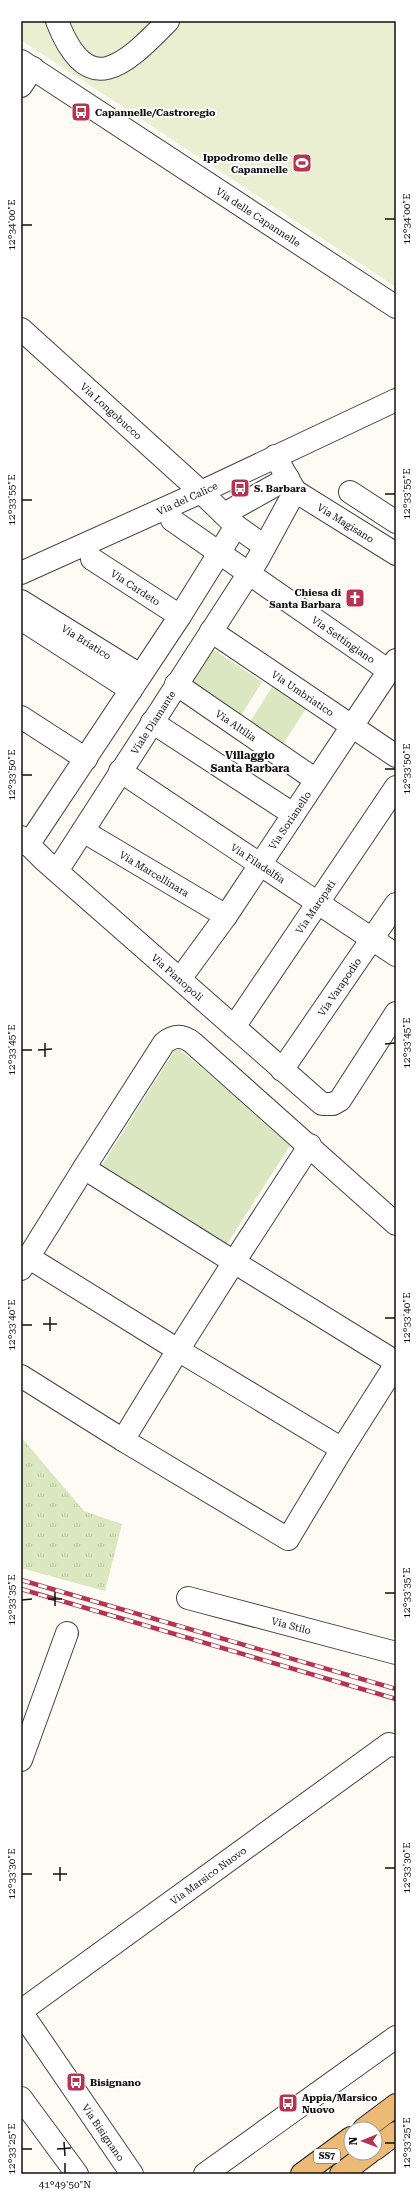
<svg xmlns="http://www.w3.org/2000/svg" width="417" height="2195" viewBox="0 0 417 2195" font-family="'Roboto Serif',serif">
<defs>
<pattern id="park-tufts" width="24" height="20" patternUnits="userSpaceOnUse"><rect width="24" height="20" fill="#dbe7c0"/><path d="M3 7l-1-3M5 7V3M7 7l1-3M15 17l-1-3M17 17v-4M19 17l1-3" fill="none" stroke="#bbc5a4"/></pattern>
</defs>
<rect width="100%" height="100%" fill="#fefbf5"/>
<g fill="#dbe7c0">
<polygon points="213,649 262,682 240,717 190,684"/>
<polygon points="274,684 308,706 281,747 248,725"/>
<polygon points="175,1050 180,1050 289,1141 291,1144 227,1244 102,1165"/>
</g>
<polygon fill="url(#park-tufts)" points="21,1437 84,1511 122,1524 105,1591 21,1568"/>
<polygon fill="#eaefd1" points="21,21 396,21 396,287 21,40"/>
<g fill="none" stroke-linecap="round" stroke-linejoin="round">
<defs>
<g id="minor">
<path d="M57,21C88,101 124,66 168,21"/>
<path id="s1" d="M21,61L396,307"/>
<polyline points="21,86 33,68"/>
<path id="s2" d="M21,329L201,492L236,526L264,546"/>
<path id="s3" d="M295,491L396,554"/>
<polyline points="350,492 396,522"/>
<polyline points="224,514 288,478"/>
<path id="s4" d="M172,520L389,671"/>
<path id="s5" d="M92,559L180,616"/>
<path id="s6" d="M21,573L201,492L396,400"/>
<path id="s7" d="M21,601L140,675"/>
<polyline points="21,619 131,690"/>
<path id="s8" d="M211,631L396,756"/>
<path id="s9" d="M176,684L316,780"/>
<polyline points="21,717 86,759"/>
<polyline points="152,722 293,814"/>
<path id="s10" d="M120,771L396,955"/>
<path id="s11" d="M83,831L226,916"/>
<path id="s12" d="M21,837L44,860L322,1104H333L340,1100L396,1013"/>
<polyline points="28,845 180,616 236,526"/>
<path id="s13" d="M57,871L258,559L295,491L275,456"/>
<path id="s14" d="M180,979L226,916L396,660"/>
<path id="s15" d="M234,1027L396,787"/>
<path id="s16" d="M282,1070L396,904"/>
<path d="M310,1145L234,1262L84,1168L164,1043C174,1035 183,1035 193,1043L396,1224"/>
<polyline points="21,1269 84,1168"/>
<polyline points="21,1376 123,1440 178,1350 28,1257"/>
<polyline points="123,1440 288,1539 342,1449 178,1350 234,1262 396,1362"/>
<polyline points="342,1449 396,1364"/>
<path id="s17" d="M188,1598L396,1653"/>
<polyline points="21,1760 67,1633"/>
<path id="s18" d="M21,2011L389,1744L396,1746"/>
<path id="s19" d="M21,2012L132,2174"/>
<polyline points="21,2098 77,2174"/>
<polyline points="205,2174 396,2037"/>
</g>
<g id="major">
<polyline points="364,2129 396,2105"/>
<polyline points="375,2149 396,2133"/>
<polyline points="302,2174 351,2138"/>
<polyline points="341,2174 369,2153"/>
</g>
</defs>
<use href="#minor" stroke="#444" stroke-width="24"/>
<use href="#major" stroke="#222" stroke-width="24"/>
<use href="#minor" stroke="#fff" stroke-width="22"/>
<use href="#major" stroke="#edba76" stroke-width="22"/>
<defs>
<g id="rail">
<polyline points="21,1580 396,1689"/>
<polyline points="21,1589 396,1699"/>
</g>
</defs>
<use href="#rail" stroke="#b63351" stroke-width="4.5"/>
<use href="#rail" stroke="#fff" stroke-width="3" stroke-dasharray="9" stroke-linecap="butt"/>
</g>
<path fill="none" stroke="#111" stroke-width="1.5" d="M385,219H395M22,225H32M385,494H395M22,500H32M385,769H395M22,775H32M45,1043V1057M385,1044L395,1043M22,1050H32M38,1050L52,1049M50,1317V1331M385,1318H395M43,1324H57M22,1325H32M55,1592V1606M385,1593H395M48,1599H62M22,1600L32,1599M60,1867V1881M385,1868H395M22,1874H32M53,1874H67M64,2142L65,2156M385,2143H395M22,2149H32M57,2149L71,2148M65,2163V2173"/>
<defs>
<symbol id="bus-square" viewBox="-11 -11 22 22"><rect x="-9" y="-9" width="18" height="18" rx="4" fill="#b63351" stroke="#fff"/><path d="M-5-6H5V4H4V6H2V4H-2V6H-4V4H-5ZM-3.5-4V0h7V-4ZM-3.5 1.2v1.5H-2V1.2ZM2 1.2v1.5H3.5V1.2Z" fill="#fff"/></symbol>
<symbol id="stadium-square" viewBox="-11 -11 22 22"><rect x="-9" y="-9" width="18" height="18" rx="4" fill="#b63351" stroke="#fff"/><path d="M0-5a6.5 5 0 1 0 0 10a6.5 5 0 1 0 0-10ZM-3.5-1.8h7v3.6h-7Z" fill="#fff"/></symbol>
<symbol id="church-square" viewBox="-11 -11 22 22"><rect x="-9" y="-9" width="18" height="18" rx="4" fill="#b63351" stroke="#fff"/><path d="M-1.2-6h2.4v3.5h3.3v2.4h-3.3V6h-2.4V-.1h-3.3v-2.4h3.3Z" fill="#fff"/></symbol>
</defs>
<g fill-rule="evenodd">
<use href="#bus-square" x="70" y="101" width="22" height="22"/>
<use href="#stadium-square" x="291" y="152" width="22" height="22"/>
<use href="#bus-square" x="229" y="477" width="22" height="22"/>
<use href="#church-square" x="344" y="587" width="22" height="22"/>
<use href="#bus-square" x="65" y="2071" width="22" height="22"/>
<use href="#bus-square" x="277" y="2092" width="22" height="22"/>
</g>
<g text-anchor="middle" stroke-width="4" stroke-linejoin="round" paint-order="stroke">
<rect fill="#fff" stroke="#585858" stroke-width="1" x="314" y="2149" width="26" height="14" rx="3"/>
<g font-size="9" font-weight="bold" fill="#111">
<text x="327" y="2159">SS7</text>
</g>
<g font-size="10" font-weight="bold" fill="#111" stroke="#fff" text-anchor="start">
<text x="95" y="116">Capannelle/Castroregio</text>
<text x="288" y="161" text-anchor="end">Ippodromo delle<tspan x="288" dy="12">Capannelle</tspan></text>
<text x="254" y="492">S. Barbara</text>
<text x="341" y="596" text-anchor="end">Chiesa di<tspan x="341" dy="12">Santa Barbara</tspan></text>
<text x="90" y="2086">Bisignano</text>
<text x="302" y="2101">Appia/Marsico<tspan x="302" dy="12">Nuovo</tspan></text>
</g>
<g font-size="10" fill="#111" stroke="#fff">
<text dy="4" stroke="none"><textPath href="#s1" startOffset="284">Via delle Capannelle</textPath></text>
<text dy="4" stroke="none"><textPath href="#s2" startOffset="122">Via Longobucco</textPath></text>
<text dy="4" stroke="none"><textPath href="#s6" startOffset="182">Via del Calice</textPath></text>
<text dy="4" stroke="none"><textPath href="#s3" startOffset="60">Via Magisano</textPath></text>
<text dy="4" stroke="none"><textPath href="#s5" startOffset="52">Via Cardeto</textPath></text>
<text dy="4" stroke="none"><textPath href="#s4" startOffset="209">Via Settingiano</textPath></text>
<text dy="4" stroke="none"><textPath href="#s7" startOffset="77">Via Briatico</textPath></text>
<text dy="4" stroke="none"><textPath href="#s8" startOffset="111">Via Umbriatico</textPath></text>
<text dy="4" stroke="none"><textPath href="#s13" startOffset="177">Viale Diamante</textPath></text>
<text dy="4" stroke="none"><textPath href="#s9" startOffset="73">Via Altilia</textPath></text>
<text dy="4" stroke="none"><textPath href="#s14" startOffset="193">Via Sorianello</textPath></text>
<text dy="4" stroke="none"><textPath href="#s10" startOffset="166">Via Filadelfia</textPath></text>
<text dy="4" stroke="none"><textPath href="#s11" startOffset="83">Via Marcellinara</textPath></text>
<text dy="4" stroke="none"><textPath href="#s15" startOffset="145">Via Maropati</textPath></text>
<text dy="4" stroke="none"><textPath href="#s12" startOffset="210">Via Pianopoli</textPath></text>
<text dy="4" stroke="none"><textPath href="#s16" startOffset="101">Via Varapodio</textPath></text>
<text dy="4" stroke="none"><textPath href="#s17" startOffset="107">Via Stilo</textPath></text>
<text dy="4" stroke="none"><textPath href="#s18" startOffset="231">Via Marsico Nuovo</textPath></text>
<text dy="4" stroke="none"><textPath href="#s19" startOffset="146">Via Bisignano</textPath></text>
</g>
<g font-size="11" font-weight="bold" fill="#111" stroke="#fff">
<text x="250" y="759">Villaggio<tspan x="250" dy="13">Santa Barbara</tspan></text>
</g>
</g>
<rect width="417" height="2195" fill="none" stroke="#ffffff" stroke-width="44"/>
<g transform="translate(363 2141) rotate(269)"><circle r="19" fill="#ffffff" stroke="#a0a0a0"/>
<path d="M0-3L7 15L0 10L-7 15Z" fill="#b63351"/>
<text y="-6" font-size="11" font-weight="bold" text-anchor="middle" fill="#111111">N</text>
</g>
<rect x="22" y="22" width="373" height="2151" fill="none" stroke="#111" stroke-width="1.5"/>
<g font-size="10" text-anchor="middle" fill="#111">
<text transform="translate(406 219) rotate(-90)" y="4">12°34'00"E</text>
<text transform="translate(11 225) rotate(-90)" y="4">12°34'00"E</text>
<text transform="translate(406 494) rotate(-90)" y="4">12°33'55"E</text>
<text transform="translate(11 500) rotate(-90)" y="4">12°33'55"E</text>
<text transform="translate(406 769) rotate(-90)" y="4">12°33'50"E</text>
<text transform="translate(11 775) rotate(-90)" y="4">12°33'50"E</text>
<text transform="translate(406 1043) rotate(-90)" y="4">12°33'45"E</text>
<text transform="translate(11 1050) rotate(-90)" y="4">12°33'45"E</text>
<text transform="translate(406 1318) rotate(-90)" y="4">12°33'40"E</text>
<text transform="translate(11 1325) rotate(-90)" y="4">12°33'40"E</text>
<text transform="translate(406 1593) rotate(-90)" y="4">12°33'35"E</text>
<text transform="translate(11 1600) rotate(-90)" y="4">12°33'35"E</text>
<text transform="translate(406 1868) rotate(-90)" y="4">12°33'30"E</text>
<text transform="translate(11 1874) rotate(-90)" y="4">12°33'30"E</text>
<text transform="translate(406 2143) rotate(-90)" y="4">12°33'25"E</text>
<text transform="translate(11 2149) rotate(-90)" y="4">12°33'25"E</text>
<text x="65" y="2188">41°49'50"N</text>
</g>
</svg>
